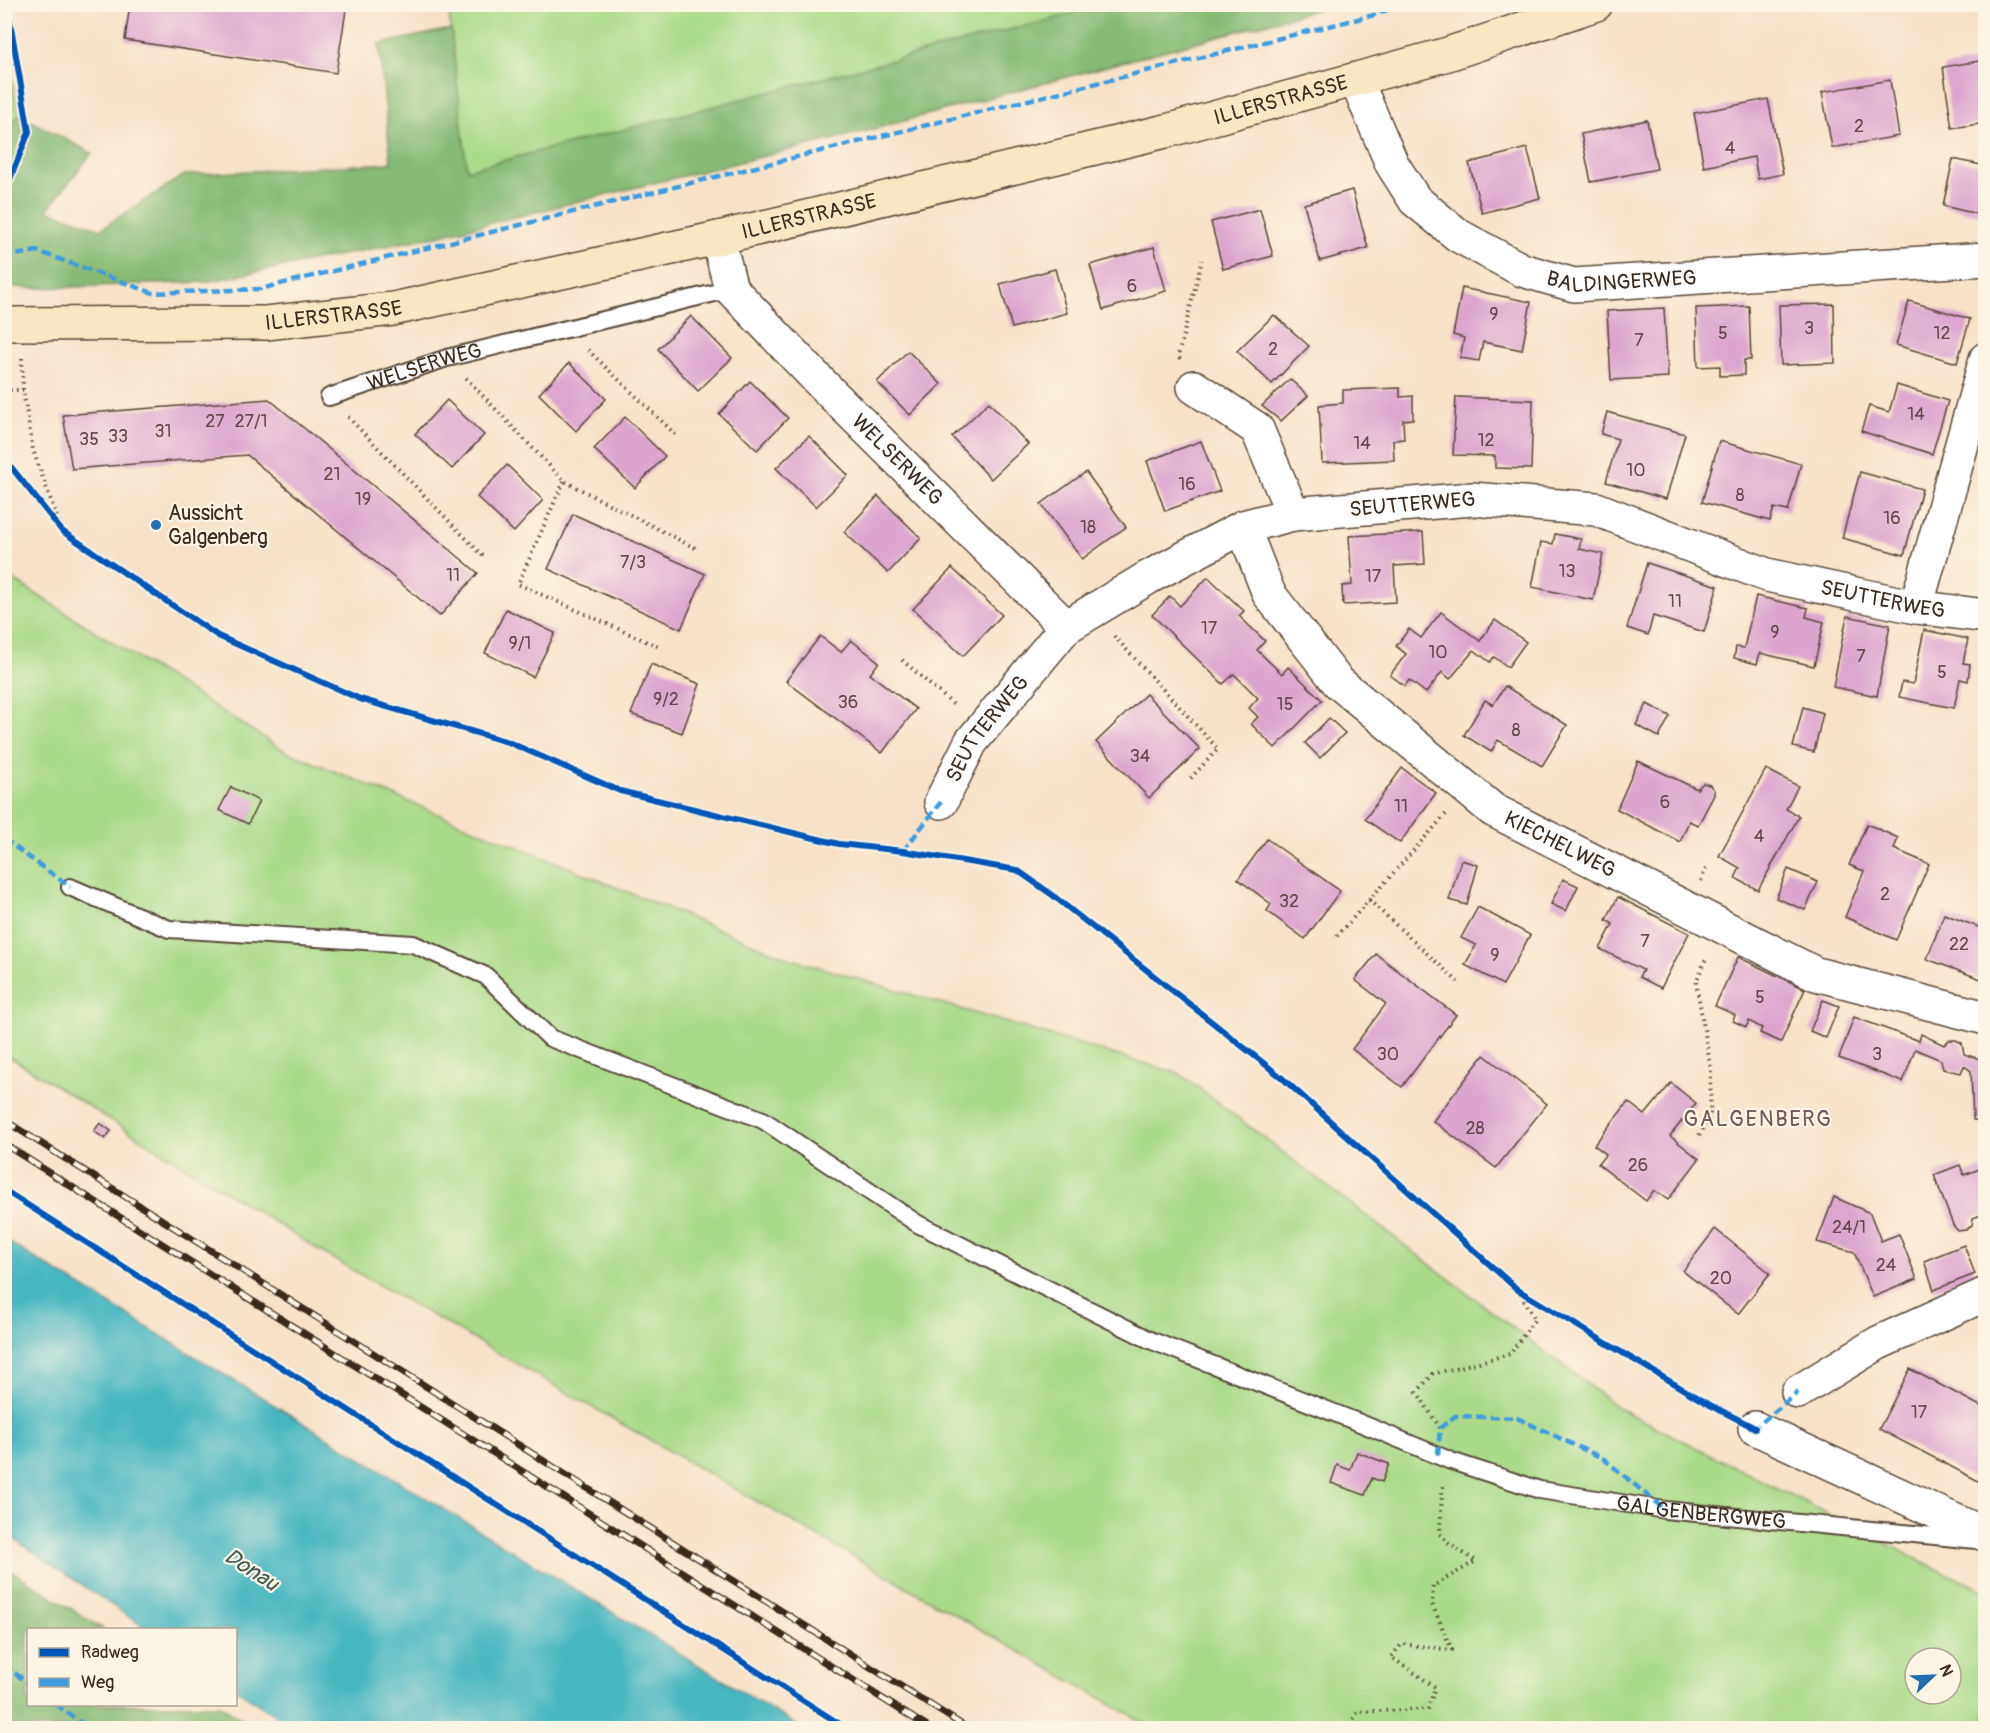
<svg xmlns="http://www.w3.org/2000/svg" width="1990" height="1733" viewBox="0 0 1990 1733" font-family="Pangolin,sans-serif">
<rect width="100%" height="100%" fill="#fcf5e5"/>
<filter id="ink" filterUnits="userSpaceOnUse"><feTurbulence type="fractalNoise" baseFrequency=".0167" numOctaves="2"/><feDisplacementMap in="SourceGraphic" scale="12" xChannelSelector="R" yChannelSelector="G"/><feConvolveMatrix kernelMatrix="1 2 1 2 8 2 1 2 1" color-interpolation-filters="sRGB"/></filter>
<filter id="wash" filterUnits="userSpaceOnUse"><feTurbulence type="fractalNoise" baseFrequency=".008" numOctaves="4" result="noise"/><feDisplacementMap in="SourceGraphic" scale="24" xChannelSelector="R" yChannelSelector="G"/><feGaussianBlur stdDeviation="1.35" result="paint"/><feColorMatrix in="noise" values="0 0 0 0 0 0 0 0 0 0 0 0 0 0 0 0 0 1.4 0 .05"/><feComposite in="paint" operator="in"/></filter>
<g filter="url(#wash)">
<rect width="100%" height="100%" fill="#f7e2c9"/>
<g fill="#aada88" stroke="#728253" stroke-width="1.5" fill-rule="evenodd">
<polygon points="448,5 1114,5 466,170"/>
<polygon points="4,43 19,115 5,134 4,134"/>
<path d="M4,574L283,750L788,958L1180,1074L1620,1409L1935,1568L1985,1591V1728H1153L330,1257L5,1054ZM1915,1658H1951V1694H1915Z"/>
</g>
<g fill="#87ba74" stroke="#617249" stroke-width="1.5">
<polygon points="1110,4 1334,5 859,133 441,235 206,282 42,288 5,287 5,134 19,115 92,153 47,210 101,229 184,175 391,163 379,44 451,29 467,170"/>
<polygon points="4,1566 103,1629 28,1630 28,1704 220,1705 257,1728 5,1728"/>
</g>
<polygon fill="#48b7c0" stroke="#42706f" stroke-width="1.5" points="4,1240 5,1240 801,1728 293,1728 236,1689 236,1630 147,1629 5,1533"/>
<g id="blocks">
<g fill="#dba5ce">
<polygon points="130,4 347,4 336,73 125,40"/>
<polygon points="1986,60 1986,123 1952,128 1943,67"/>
<polygon points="1890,80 1899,136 1832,148 1822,92"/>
<polygon points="1768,99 1783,174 1758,179 1754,157 1704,167 1694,113"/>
<polygon points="1647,120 1657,169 1591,182 1581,134"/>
<polygon points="1527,148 1540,198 1482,213 1469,163"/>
<polygon points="1953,159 1986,166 1986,216 1943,206"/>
<polygon points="1352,190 1368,248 1320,261 1304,204"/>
<polygon points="1260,209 1273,256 1223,269 1211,222"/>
<polygon points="1154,247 1166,291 1103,310 1090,265"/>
<polygon points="1055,269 1067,313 1012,328 1000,284"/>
<polygon points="1462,288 1531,302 1522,350 1483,342 1479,361 1460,358 1464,338 1453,335"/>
<polygon points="1909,301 1970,319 1957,363 1896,345"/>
<polygon points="1834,304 1835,363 1781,365 1779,305"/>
<polygon points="1749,306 1751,360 1744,360 1744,375 1720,376 1720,366 1698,367 1696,308"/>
<polygon points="1664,308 1668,377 1611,380 1607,311"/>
<polygon points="1274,315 1309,346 1272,384 1237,351"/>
<polygon points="691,316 732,358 698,391 658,349"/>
<polygon points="908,351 941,384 910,415 877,382"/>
<polygon points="569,363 606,399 576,431 539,394"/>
<polygon points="1290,379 1308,396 1281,421 1262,406"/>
<polygon points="750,381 788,418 757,450 719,414"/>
<polygon points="1897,385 1948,401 1932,454 1861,431 1869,406 1889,412"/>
<polygon points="1400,388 1400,397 1413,396 1413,419 1403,420 1404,439 1393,440 1394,460 1322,463 1319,405 1343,403 1343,390"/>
<polygon points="1456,397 1533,400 1531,469 1495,468 1495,456 1453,455"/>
<polygon points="269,399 478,573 440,616 247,455 72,469 63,415"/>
<polygon points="447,400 484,435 452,469 415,434"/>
<polygon points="989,402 1028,444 991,479 952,437"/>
<polygon points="1607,412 1685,434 1666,499 1606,482 1618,439 1601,434"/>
<polygon points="625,417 665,456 635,488 594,449"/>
<polygon points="809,436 848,475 816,507 776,468"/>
<polygon points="1201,441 1220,491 1165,511 1147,461"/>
<polygon points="1719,441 1801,464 1788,511 1774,508 1770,521 1702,502"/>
<polygon points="507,465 543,500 514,532 477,497"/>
<polygon points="1086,472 1126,527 1082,559 1041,504"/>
<polygon points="1860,472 1922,489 1904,555 1842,538"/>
<polygon points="878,496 921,538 888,573 844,532"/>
<polygon points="573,514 705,574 681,629 548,569"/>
<polygon points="1423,532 1425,564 1394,566 1396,602 1343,605 1342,586 1352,585 1349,536"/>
<polygon points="1555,534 1581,539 1579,549 1603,554 1593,600 1532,587 1541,542 1553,544"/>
<polygon points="1647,563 1718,586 1704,632 1653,616 1648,635 1627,628"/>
<polygon points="952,568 1002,615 963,656 913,609"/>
<polygon points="1208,577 1244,611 1239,616 1265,641 1257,650 1282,674 1288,667 1322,700 1275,748 1251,724 1258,717 1249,708 1258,698 1234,674 1223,684 1152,615 1170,596 1180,606"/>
<polygon points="1756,596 1808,608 1806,617 1824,622 1814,666 1760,653 1757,664 1734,658 1736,647 1744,648"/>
<polygon points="506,609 555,633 533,677 485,653"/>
<polygon points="1441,612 1480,641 1495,620 1526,642 1508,667 1494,657 1490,662 1474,650 1450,679 1442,672 1426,693 1409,680 1405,686 1390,675 1406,654 1396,646 1409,629 1421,638"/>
<polygon points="1847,616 1890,625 1877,696 1833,687"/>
<polygon points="1924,630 1968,639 1963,663 1970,664 1968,681 1960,679 1954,708 1899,697 1902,682 1913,684"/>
<polygon points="820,636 841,652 851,640 879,662 870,674 916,709 882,753 786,681"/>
<polygon points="651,664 700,684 682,733 631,714"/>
<polygon points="1505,686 1567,725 1542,766 1498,740 1491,752 1464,735 1485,700 1493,705"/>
<polygon points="1146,694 1200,749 1149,798 1096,742"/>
<polygon points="1647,704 1670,716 1659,737 1636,725"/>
<polygon points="1803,707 1823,713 1814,752 1793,747"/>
<polygon points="1329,718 1345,733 1320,758 1305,743"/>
<polygon points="1638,761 1697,789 1703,783 1710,785 1714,790 1714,795 1698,825 1689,821 1680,842 1617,809"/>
<polygon points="1402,768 1436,793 1400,843 1365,819"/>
<polygon points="1766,769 1798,786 1786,809 1799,816 1758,890 1735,878 1740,868 1719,856"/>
<polygon points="231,787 259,801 248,824 219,810"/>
<polygon points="1867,824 1898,838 1894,849 1929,864 1896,940 1845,917 1864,871 1849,865"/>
<polygon points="1267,839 1340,891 1305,939 1267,911 1271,904 1238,879"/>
<polygon points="1461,860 1478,865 1467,905 1449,900"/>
<polygon points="1788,869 1818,882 1805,910 1776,898"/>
<polygon points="1563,879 1578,886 1566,911 1551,904"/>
<polygon points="1618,897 1689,933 1661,988 1639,977 1643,970 1600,949 1613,924 1606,920"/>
<polygon points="1478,907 1530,935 1503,985 1465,965 1476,945 1461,938"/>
<polygon points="1944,914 1986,930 1986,981 1927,959"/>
<polygon points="1376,954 1456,1015 1402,1087 1352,1049 1386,1004 1355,980"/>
<polygon points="1738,957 1805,989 1781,1042 1760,1033 1762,1028 1749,1021 1746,1027 1733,1021 1735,1015 1715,1006"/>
<polygon points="1823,1000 1839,1006 1826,1038 1810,1031"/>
<polygon points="1854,1017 1919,1041 1921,1034 1944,1045 1949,1040 1956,1040 1962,1043 1964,1054 1986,1061 1986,1120 1973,1120 1971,1071 1964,1066 1961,1073 1943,1069 1941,1060 1915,1049 1903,1082 1839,1058"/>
<polygon points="1484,1055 1547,1104 1496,1168 1433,1121"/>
<polygon points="1671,1083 1696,1103 1670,1136 1699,1159 1668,1200 1654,1190 1646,1201 1598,1164 1606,1154 1594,1145 1628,1102 1645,1115"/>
<polygon points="100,1123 111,1131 105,1139 94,1131"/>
<polygon points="1960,1165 1964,1175 1982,1168 1986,1177 1986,1213 1973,1218 1972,1225 1966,1230 1958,1231 1953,1225 1934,1175"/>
<polygon points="1834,1197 1870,1213 1881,1241 1899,1234 1917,1279 1873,1297 1854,1252 1817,1242"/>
<polygon points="1715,1229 1770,1273 1738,1314 1683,1271"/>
<polygon points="1964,1245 1975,1274 1934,1290 1924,1261"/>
<polygon points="1910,1369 1986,1409 1986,1485 1879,1429"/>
<polygon points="1357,1452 1389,1464 1382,1482 1372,1478 1365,1495 1331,1483 1337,1465 1350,1470"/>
</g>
</g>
</g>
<g filter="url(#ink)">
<use href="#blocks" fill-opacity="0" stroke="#574638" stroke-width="1.5"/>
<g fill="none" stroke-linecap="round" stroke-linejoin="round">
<defs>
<g id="lane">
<path id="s1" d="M329,397L447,358L731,289"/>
<path id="s2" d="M70,887L169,929L413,944L486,976L550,1038L763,1120L918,1224L1150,1340L1365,1425L1451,1461L1540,1490L1665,1510L1976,1540"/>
</g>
<g id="street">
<path id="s3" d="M1356,80L1392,164L1415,200L1459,236L1522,270L1574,285L1986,259"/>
<path id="s4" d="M718,238L731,289L823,385L1066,627"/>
<polyline points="1194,387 1257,429 1293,514"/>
<path id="s5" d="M1243,527L1269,594L1338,682L1493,810L1816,974L1986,1018"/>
<polyline points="1916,607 1986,359"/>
<path id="s6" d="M941,802L971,742L1066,627L1149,577L1243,527L1293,514L1472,499L1596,509L1767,575L1916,607L1986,616"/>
<polyline points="1798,1392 1878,1343 1986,1294"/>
<polyline points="1755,1428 1986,1535"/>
</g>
<g id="secondary">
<path id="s7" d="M4,324L266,323L393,309L718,238L1170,130L1448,54L1596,4"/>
</g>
</defs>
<use href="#lane" stroke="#574638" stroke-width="20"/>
<use href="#street" stroke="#574638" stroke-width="36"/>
<use href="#secondary" stroke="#574638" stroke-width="36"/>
<g stroke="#574638" stroke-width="4" stroke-dasharray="1.5 4.5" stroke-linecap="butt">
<polyline points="588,350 677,436"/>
<polyline points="22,358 23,390 33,450 62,531"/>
<polyline points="1180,359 1178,356 1202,260"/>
<polyline points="466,378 564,481 697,549"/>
<polyline points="4,390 23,390"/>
<polyline points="348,417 484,557"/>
<polyline points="564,481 518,584 659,647"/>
<polyline points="1114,636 1218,749 1188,781"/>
<polyline points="902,660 956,707"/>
<polyline points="1701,881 1706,868"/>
<polyline points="1369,900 1458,982"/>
<polyline points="1337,936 1446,814"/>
<polyline points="1699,1135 1710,1118 1711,1069 1696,982 1707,956"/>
<polyline points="1440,1428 1417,1392 1433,1374 1510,1354 1535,1319 1518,1290"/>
<polyline points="1350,1724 1358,1712 1428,1709 1435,1687 1391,1657 1402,1644 1452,1650 1432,1604 1433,1586 1476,1561 1449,1544 1440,1534 1442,1492 1444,1484"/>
</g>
<use href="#lane" stroke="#fff" stroke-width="16"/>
<use href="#street" stroke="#fff" stroke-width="33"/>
<use href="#secondary" stroke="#f9e7c3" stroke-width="33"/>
<defs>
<g id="rail">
<polyline points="4,1120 967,1728"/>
<polyline points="4,1144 929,1728"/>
</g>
</defs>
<use href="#rail" stroke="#3b2a1e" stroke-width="7"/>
<use href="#rail" stroke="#fcf5e5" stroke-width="4.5" stroke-dasharray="14" stroke-linecap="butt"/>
<g stroke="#3f9ce0" stroke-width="4.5" stroke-dasharray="9 4.5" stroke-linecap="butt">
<polyline points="4,257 37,251 153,293 260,289 1374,15 1403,4"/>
<polyline points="4,839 70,887"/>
<polyline points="903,851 941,802"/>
<polyline points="1752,1426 1755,1428 1798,1392"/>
<polyline points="1438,1455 1440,1428 1455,1416 1517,1418 1604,1459 1665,1510"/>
<polyline points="4,1665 28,1683"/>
<polyline points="56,1704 88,1728"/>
<polyline points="1350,1724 1357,1728"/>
</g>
<defs>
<g id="cycleway">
<polyline points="4,194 29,132 7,4"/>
<polyline points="4,458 62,531 218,636 360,699 508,742 620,791 839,844 903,851 1017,870 1051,894 1281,1077 1518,1290 1706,1403 1755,1428"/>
<polyline points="4,1190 846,1728"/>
</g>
</defs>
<use href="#cycleway" stroke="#fcf5e5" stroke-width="10"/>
<use href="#cycleway" stroke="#0057b8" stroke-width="6"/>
</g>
</g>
<circle fill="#1f6fb2" stroke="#fcf5e5" stroke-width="2" cx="156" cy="525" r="6"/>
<g text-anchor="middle" stroke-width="4.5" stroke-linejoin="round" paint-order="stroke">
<g font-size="18" fill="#63494a">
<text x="1859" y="132">2</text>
<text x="1730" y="154">4</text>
<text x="1132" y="292">6</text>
<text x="1494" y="320">9</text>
<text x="1809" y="334">3</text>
<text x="1723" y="339">5</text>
<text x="1942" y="339">12</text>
<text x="1639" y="346">7</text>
<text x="1273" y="355">2</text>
<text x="1916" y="420">14</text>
<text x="215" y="427">27</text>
<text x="251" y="427">27/1</text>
<text x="163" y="437">31</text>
<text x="118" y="442">33</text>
<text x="89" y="445">35</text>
<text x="1486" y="446">12</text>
<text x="1362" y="449">14</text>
<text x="1636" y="476">10</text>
<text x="332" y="480">21</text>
<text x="1187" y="490">16</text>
<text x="1740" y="501">8</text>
<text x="363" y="505">19</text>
<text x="1892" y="524">16</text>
<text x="1088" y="533">18</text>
<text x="633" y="568">7/3</text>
<text x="1567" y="577">13</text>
<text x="453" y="581">11</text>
<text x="1373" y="582">17</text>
<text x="1675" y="607">11</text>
<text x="1209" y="634">17</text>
<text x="1775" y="638">9</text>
<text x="520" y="649">9/1</text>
<text x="1438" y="658">10</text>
<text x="1861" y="662">7</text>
<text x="1942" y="678">5</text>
<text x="666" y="705">9/2</text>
<text x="848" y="708">36</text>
<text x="1285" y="710">15</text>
<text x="1516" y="736">8</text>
<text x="1140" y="762">34</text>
<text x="1665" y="808">6</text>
<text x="1401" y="812">11</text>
<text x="1759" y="842">4</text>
<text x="1885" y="900">2</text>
<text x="1289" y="907">32</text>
<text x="1645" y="947">7</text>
<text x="1959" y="950">22</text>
<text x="1495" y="961">9</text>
<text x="1760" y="1003">5</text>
<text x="1388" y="1060">30</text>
<text x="1877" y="1060">3</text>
<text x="1475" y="1134">28</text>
<text x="1638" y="1171">26</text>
<text x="1849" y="1233">24/1</text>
<text x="1886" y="1271">24</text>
<text x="1721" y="1284">20</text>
<text x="1919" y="1418">17</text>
</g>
<g font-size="21" fill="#3b2a1e" stroke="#fcf5e5">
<text dy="7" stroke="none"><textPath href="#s7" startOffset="1302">ILLERSTRASSE</textPath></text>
<text dy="7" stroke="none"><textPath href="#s7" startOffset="816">ILLERSTRASSE</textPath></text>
<text dy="7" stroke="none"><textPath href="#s3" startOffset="364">BALDINGERWEG</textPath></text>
<text dy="7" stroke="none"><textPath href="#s7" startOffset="330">ILLERSTRASSE</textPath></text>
<text dy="7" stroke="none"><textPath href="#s1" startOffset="100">WELSERWEG</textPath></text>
<text dy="7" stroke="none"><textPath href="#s4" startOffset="291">WELSERWEG</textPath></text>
<text dy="7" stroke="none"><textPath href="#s6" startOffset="591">SEUTTERWEG</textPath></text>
<text dy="7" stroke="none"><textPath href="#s6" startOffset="1077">SEUTTERWEG</textPath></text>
<text dy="7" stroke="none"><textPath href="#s6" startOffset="87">SEUTTERWEG</textPath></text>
<text dy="7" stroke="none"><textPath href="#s5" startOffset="460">KIECHELWEG</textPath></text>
<text dy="7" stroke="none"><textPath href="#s2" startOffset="1776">GALGENBERGWEG</textPath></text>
</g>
<g font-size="21" fill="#3b2a1e" stroke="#fcf5e5" text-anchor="start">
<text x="168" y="520">Aussicht<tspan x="168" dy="24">Galgenberg</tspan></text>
</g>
<g font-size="22" letter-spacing="1.5" fill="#73555c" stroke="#fcf5e5">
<text x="1758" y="1126">GALGENBERG</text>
</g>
<g font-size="22" font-style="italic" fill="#405b57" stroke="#fcf5e5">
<text transform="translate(252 1569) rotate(33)" y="8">Donau</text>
</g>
</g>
<rect width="1990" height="1733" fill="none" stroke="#fcf5e5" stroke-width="24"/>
<rect x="27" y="1628" width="210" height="78" fill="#fcf5e5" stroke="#afa495" stroke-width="1.5"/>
<rect x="39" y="1648" width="30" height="9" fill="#0057b8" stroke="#afa495" stroke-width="1.5"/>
<text x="81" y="1658" font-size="18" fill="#3b2a1e">Radweg</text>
<rect x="39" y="1678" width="30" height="9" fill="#3f9ce0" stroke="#afa495" stroke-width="1.5"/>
<text x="81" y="1688" font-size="18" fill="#3b2a1e">Weg</text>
<g transform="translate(1933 1676) rotate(67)"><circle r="28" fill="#fcf5e5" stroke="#afa495" stroke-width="1.5"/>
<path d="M0-4.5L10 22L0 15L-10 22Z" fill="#1f6fb2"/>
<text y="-9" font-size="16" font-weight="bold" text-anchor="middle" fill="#3b2a1e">N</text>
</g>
</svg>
